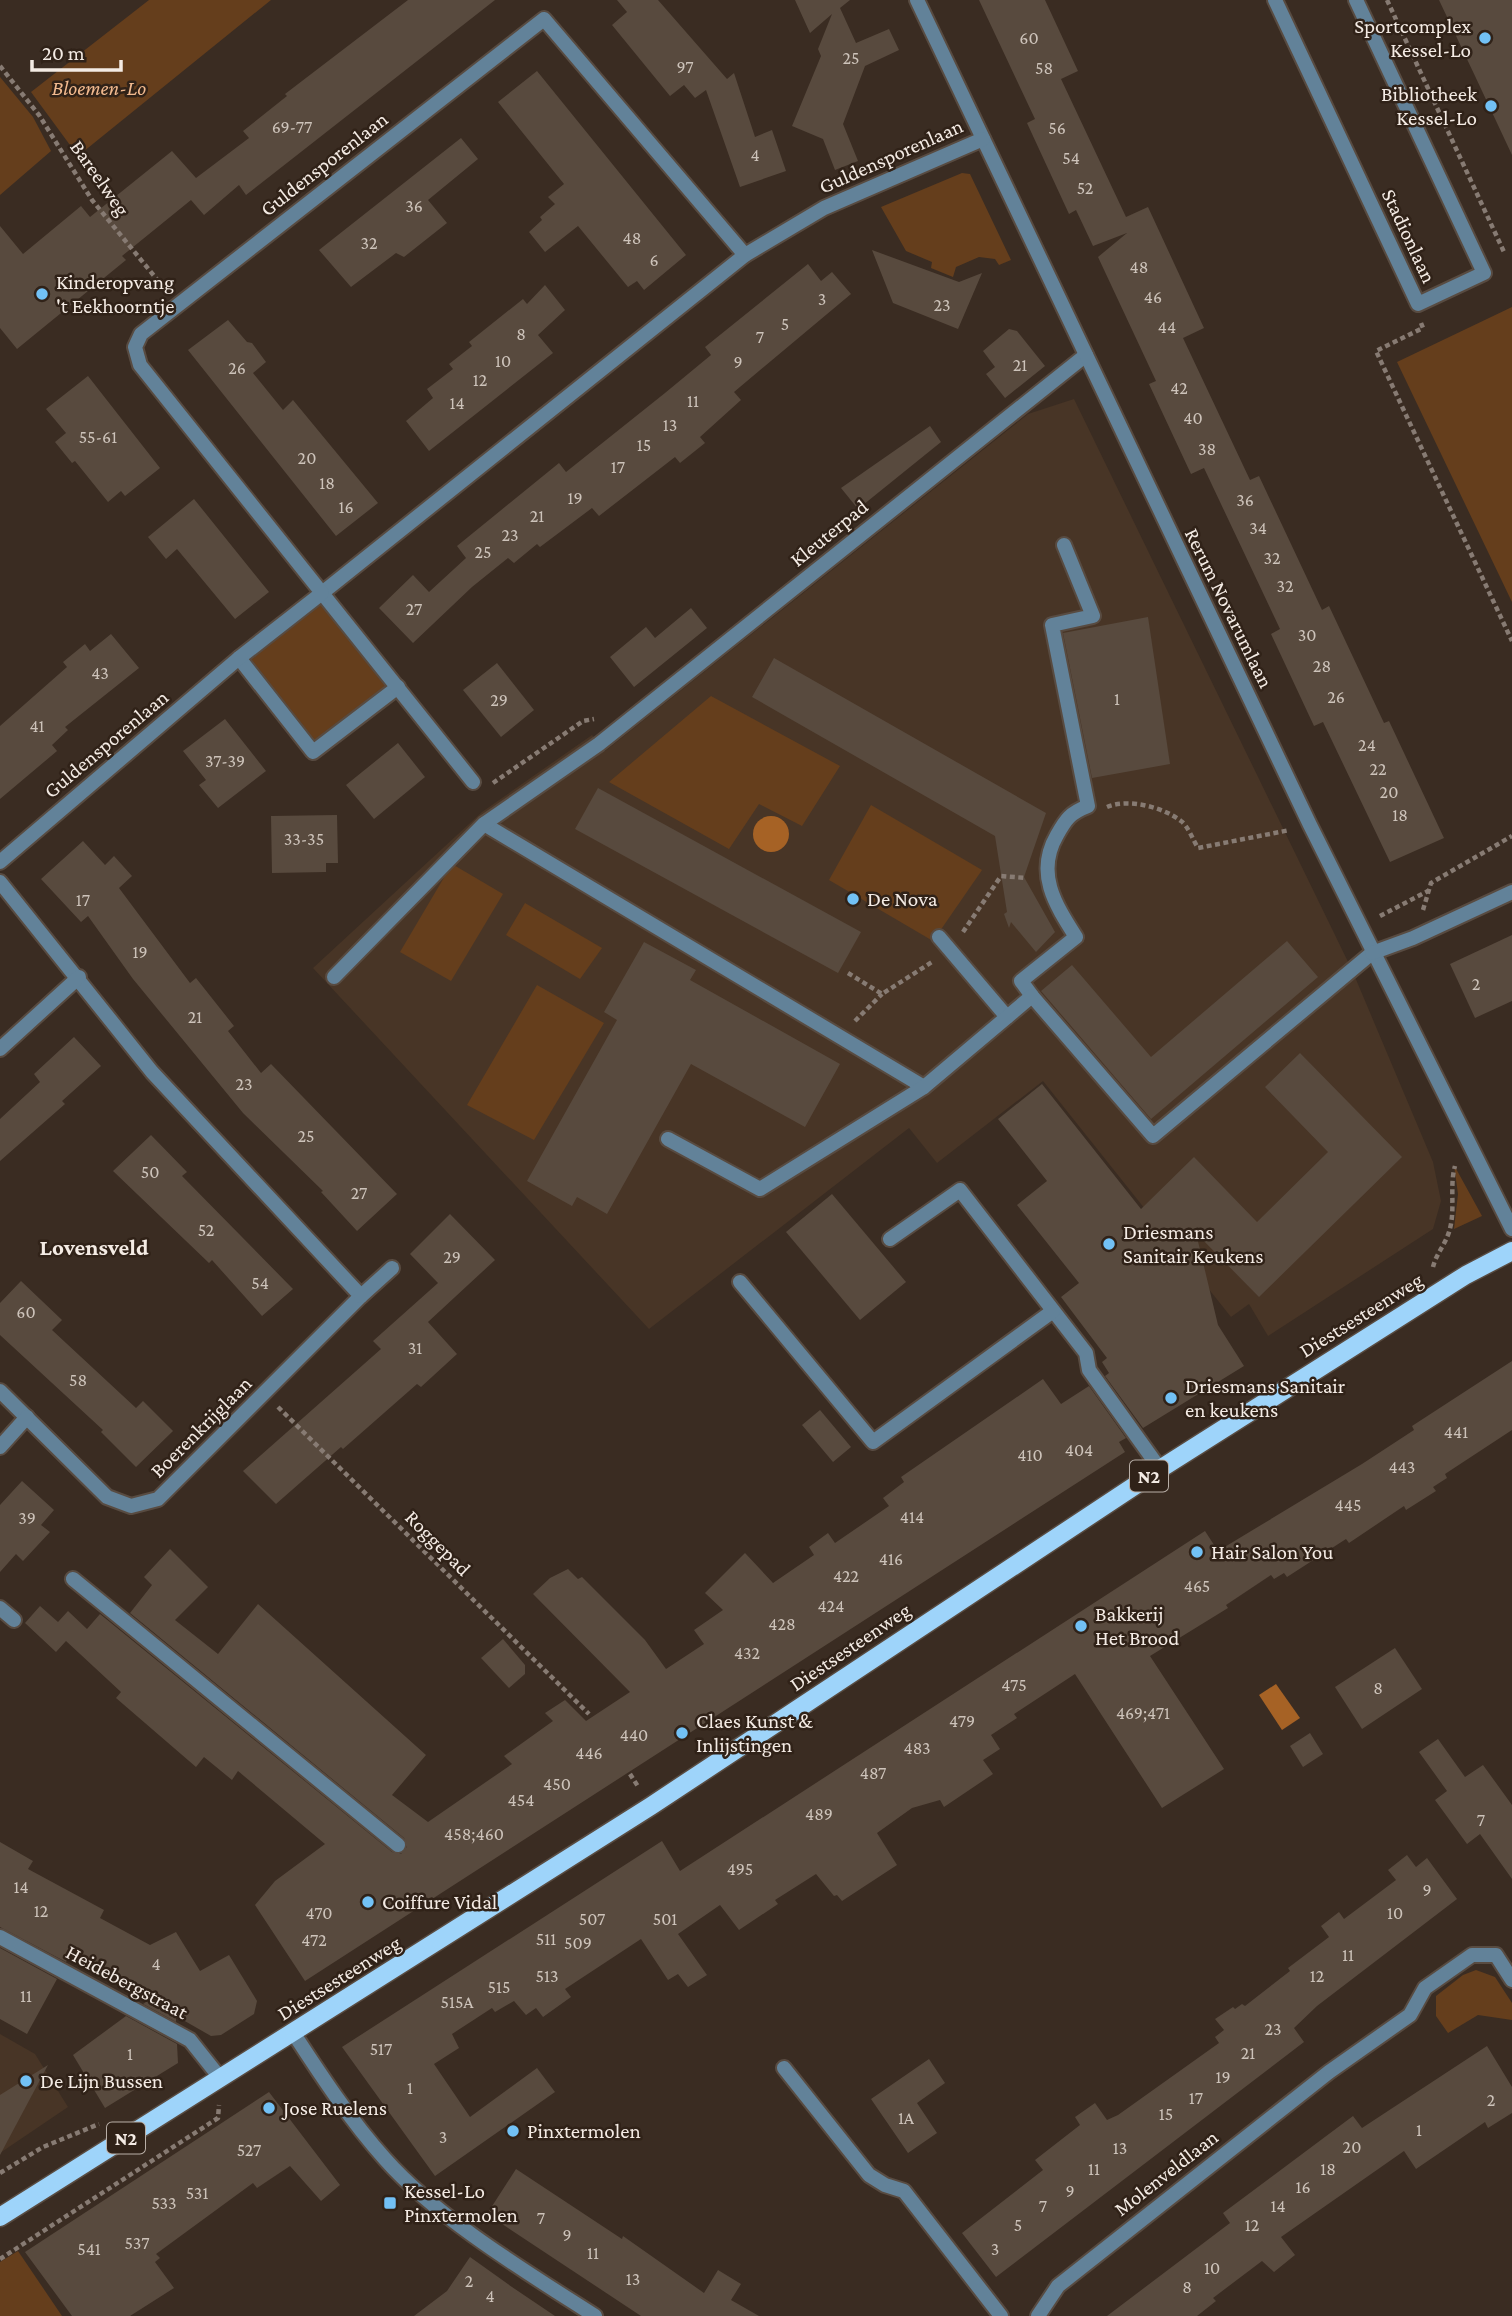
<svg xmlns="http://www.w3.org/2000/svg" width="1512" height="2316" viewBox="0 0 1512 2316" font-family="'Crimson Pro',serif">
<rect width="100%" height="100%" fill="#3a2c22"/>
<g fill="#483526">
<polygon points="1074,399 1352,970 1433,1162 1441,1201 1433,1229 1268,1336 1249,1304 1231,1317 1043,1081 937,1163 909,1128 649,1329 313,968 482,812 592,735 605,751 1028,414"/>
<polygon points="0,2034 35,2054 68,2107 0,2153"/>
</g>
<g fill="#653e1c">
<polygon points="149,0 271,0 78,156 31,92"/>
<polygon points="0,77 33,117 51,151 0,195"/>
<polygon points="962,173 970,174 1011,260 999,265 995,259 979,257 956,267 953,277 931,268 932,262 906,251 881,207"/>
<polygon points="1512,307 1512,602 1397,362"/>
<polygon points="322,593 398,687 313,752 239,658"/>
<polygon points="711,696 840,766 802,826 759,804 729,849 609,782"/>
<polygon points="871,805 982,870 933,941 829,880"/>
<polygon points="452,864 503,894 451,981 400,952"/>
<polygon points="525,903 602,948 580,979 506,935"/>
<polygon points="537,985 604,1023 534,1140 467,1105"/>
<polygon points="1454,1165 1482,1216 1454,1229 1458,1194"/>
<polygon points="1476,1970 1495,1977 1512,2003 1512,2020 1478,2015 1448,2033 1436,2016 1436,1996 1463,1975"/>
<polygon points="18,2251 62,2316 0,2316 0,2262"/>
</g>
<g fill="#a66225">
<circle cx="771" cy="834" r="18"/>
<polygon points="1276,1684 1300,1718 1282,1730 1259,1695"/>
</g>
<g fill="#584a3e">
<polygon points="408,0 495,0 246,195 239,185 204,215 191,200 122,256 126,260 17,349 0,328 0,226 23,254 81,206 90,217 172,151 196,178 249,138 243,131 287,96 285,94"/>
<polygon points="617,0 658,0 727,79 734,73 755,137 772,130 786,171 740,187 706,90 695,98 684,85 670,96 612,25 627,12"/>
<polygon points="795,0 850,0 840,8 856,43 889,29 899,50 865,66 843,124 858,161 835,170 823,139 792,126 821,56 818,49 832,14 810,33"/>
<polygon points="979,0 1045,0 1078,71 1061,79 1126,217 1148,207 1204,328 1183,338 1250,480 1259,476 1322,610 1329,606 1384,723 1389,721 1444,838 1390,862 1323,722 1314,726 1271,634 1280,629 1204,468 1191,474 1149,384 1156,381 1098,257 1127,233 1093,246 1076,210 1069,214 1027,123 1035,119"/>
<polygon points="1439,0 1512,0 1512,155 1475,76"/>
<polygon points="537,71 686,255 644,290 637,281 628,287 578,226 545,252 529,232 542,220 540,217 555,204 548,197 564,184 498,102"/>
<polygon points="461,138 478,159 428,200 447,223 404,257 396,253 351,287 319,250"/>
<polygon points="872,250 959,282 982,273 958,329 893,303"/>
<polygon points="808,264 821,281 832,272 851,294 734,392 741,400 700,437 705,443 680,463 675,457 599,516 592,508 540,547 537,544 514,563 508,558 472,587 413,643 379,608 413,575 429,592 466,558 457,546 559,463 566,472 665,393 711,355 705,347"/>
<polygon points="545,285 565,310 538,335 553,353 429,451 406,421 433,398 427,389 453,369 449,364 472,346 469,342 523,299 527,304"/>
<polygon points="228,320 247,342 252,343 266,362 253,373 283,410 293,400 378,503 336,536 188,350"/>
<polygon points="1009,329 1017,331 1045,366 1005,398 986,374 995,367 983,351"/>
<polygon points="88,376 160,468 125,496 121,491 108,502 75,461 72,463 55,442 66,433 46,409"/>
<polygon points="930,426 941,442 858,509 841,488"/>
<polygon points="194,499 269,592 235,619 177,549 166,559 148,537"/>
<polygon points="691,608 707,628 634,687 610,657 646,627 655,638"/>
<polygon points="1148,617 1170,764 1092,778 1063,633"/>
<polygon points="111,634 139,668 65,727 68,730 52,745 57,751 0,799 0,726 67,667 63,662 85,644 90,651"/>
<polygon points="774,658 1046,813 1024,877 1055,932 1036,952 1011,922 1009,928 1004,914 1007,912 995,836 752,697"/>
<polygon points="497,663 534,710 501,737 463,690"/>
<polygon points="225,719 266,771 218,808 199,785 206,780 183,751"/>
<polygon points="398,743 425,777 374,819 346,785"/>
<polygon points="598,788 861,932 838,973 575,829"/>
<polygon points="337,815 338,863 326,863 326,872 272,873 271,816"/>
<polygon points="83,841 105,865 114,856 132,876 119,888 190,983 196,978 234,1026 228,1031 261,1073 271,1064 397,1194 357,1231 321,1192 323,1191 243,1113 133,979 88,916 81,922 41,879"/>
<polygon points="1512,935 1512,1001 1475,1018 1450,964"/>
<polygon points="1287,941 1318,977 1151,1119 1041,991 1072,965 1151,1057"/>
<polygon points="644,942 696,970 690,980 840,1064 805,1127 691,1064 607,1214 577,1197 572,1206 527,1181 617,1020 604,1012"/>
<polygon points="74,1037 101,1066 62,1101 65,1104 0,1161 0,1119 40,1082 34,1074"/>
<polygon points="1300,1053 1402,1157 1259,1297 1196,1233 1218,1325 1244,1366 1143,1428 1105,1376 1109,1373 1102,1362 1107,1358 1061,1297 1079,1283 1017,1205 1047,1181 998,1119 1042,1084 1141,1209 1194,1157 1257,1222 1328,1152 1265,1087"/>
<polygon points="151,1135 187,1172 182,1176 293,1289 262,1316 212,1260 209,1263 113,1171"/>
<polygon points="832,1194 906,1282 860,1320 786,1232"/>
<polygon points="450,1214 495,1260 428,1322 457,1354 421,1387 417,1384 343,1449 341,1447 276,1504 243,1471 381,1349 373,1341 438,1283 410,1254"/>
<polygon points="21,1281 62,1320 52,1330 136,1408 143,1401 173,1431 136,1467 101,1432 103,1430 0,1335 0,1303"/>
<polygon points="1512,1361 1512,1430 1445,1474 1447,1478 1433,1487 1436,1491 1406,1510 1404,1506 1349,1543 1346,1539 1287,1577 1284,1573 1274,1579 1271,1575 1226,1605 1228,1608 1150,1656 1224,1769 1162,1808 1075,1674 1014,1714 1017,1718 991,1735 1000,1749 983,1760 993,1774 944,1807 940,1800 912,1808 877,1833 897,1865 842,1901 837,1895 834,1896 816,1874 775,1900 778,1904 739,1930 720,1905 678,1934 707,1975 688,1987 678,1974 668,1980 641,1939 565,1989 571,1997 543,2017 536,2008 526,2015 514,2001 495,2012 492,2008 452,2034 459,2048 434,2064 470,2117 537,2068 555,2092 435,2176 342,2047 662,1841 680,1871 1205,1531 1218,1551 1362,1464 1414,1430 1412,1426"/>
<polygon points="1043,1379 1061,1404 1089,1386 1126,1438 1119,1442 1125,1452 305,1981 255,1905 275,1881 325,1844 238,1771 232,1780 204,1757 196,1767 116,1698 121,1692 66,1641 56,1652 25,1623 40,1606 58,1622 68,1611 87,1629 100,1614 392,1852 401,1854 407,1847 404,1838 130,1613 152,1585 144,1577 170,1549 208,1587 175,1620 218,1654 258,1604 426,1755 392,1795 428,1822 512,1764 504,1756 553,1721 545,1713 565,1700 586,1721 630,1692 533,1594 550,1578 568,1569 578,1579 582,1577 645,1640 666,1669 704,1644 694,1630 723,1610 705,1593 745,1553 773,1583 814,1555 809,1547 828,1533 835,1543 889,1506 883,1498 904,1482 901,1477"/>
<polygon points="820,1410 851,1447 833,1462 802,1425"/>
<polygon points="22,1481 54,1510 41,1525 50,1532 23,1561 16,1554 0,1572 0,1505"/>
<polygon points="503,1639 525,1665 525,1674 509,1688 481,1658"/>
<polygon points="1395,1648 1422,1689 1362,1729 1335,1687"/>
<polygon points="1310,1733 1323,1754 1303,1767 1290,1746"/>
<polygon points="1438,1739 1465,1777 1483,1765 1512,1805 1512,1879 1480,1834 1467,1844 1435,1800 1447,1791 1419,1752"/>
<polygon points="0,1842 33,1861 28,1869 104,1910 100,1918 150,1945 176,1932 200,1971 229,1955 257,2001 254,2014 221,2035 211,2036 176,2016 176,2022 143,2004 149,2000 69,1957 66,1962 0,1927"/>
<polygon points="1407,1855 1416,1867 1427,1858 1457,1899 1317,2006 1294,2028 1304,2042 996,2277 962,2233 1043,2170 1035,2160 1080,2125 1075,2117 1095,2103 1107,2120 1118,2115 1219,2043 1215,2037 1224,2030 1215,2019 1233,2007 1235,2009 1242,2004 1245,2006 1290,1971 1288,1968 1329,1937 1321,1926 1339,1912 1344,1919 1396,1880 1388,1870"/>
<polygon points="0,1948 57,1979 27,2034 0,2019"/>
<polygon points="126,2016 177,2044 178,2063 105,2108 73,2055"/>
<polygon points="1487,2046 1512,2087 1512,2113 1488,2128 1485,2122 1416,2169 1404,2151 1281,2237 1295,2255 1274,2272 1262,2261 1213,2298 1216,2301 1197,2316 1107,2316 1230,2223 1223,2213 1353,2116 1362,2128"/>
<polygon points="929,2059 945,2083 917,2103 937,2133 908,2153 871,2099"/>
<polygon points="48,2065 0,2155 0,2095"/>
<polygon points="269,2092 340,2185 321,2201 290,2166 257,2188 253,2183 156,2254 160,2258 155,2262 174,2288 130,2316 72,2316 25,2252"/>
<polygon points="516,2169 622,2239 623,2236 704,2293 718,2270 741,2284 731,2300 759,2316 641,2316 487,2214"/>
<polygon points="470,2257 512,2287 555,2316 414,2316 447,2291"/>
</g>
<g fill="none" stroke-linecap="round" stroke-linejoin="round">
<defs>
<g id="service">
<polyline points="1275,0 1418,304 1484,273 1356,0"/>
<polyline points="484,824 924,1087"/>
<polyline points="939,937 1007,1017"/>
<polyline points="334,977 484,824 599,744 1086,355"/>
<path d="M1032,996L1021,981L1076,937C1055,904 1035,873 1057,835C1066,819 1070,813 1088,806L1052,625L1093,616L1064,545"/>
<polyline points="668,1139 760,1189 924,1087 1032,996 1153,1136 1372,953"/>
<polyline points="890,1239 960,1190 1086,1353 1089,1370 1160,1469"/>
<polyline points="740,1282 873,1442 1053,1311"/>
<polyline points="73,1579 398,1845"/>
<polyline points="0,1608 14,1620"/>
<polyline points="784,2068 869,2175 885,2185 904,2191 1001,2316"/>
</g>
<g id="minor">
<polyline points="917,0 1310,825 1512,1229"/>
<polyline points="239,658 313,752 398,687"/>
<polyline points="473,782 322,593 745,255"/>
<polyline points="0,862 239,658 322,593 140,365 135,347 141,334 544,19 745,255 824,208 983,139"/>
<polyline points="0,882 152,1072 361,1296 158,1499 131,1506 107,1497 0,1391"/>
<polyline points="1372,953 1413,938 1512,892"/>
<polyline points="0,1049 79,977"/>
<polyline points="361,1296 392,1268"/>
<polyline points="0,1447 27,1417"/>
<polyline points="1038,2316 1058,2286 1329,2072 1410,2015 1425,1988 1472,1955 1496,1955 1512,1980"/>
</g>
<g id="tertiary">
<polyline points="0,1937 190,2040 221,2079"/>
<path d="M294,2034C322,2077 351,2121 385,2159C437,2218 528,2273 595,2316"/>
</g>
<polyline id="primary" points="0,2217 651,1806 1160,1469 1466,1275 1512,1251"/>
</defs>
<use href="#service" stroke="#584b41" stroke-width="18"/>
<use href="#minor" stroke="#584b41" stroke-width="18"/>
<use href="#tertiary" stroke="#584b41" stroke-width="18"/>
<use href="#primary" stroke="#584b41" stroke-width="21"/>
<g stroke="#877b73" stroke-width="4.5" stroke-dasharray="5 3.5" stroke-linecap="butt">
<polyline points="1387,0 1504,252"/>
<polyline points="0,66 39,115 92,200 164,288"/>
<polyline points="1421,323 1423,328 1376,351 1512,641"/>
<polyline points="493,783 583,721 594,719"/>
<path d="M1107,807C1128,798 1163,807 1181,821C1188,826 1193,840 1198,848L1290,830"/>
<polyline points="1423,910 1431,883 1512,836"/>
<polyline points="1380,916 1428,891"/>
<polyline points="963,932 1001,876 1026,878"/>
<polyline points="848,973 882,994 932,962"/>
<polyline points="855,1021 882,994"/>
<path d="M1433,1267C1436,1254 1445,1245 1449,1232C1456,1210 1449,1187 1455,1166"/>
<polyline points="278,1407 589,1714"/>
<polyline points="630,1774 639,1788"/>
<polyline points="0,2173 43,2147 99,2124"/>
<polyline points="0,2259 218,2118 219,2105"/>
</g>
<use href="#service" stroke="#628299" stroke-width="14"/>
<use href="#minor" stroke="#628299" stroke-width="14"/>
<use href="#tertiary" stroke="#628299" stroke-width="14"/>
<use href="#primary" stroke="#9ed4fa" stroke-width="18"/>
</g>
<g fill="#72c1f5" stroke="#302218" stroke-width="2.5">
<circle cx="1485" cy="38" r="7"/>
<circle cx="1491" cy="106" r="7"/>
<circle cx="42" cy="294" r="7"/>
<circle cx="853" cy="899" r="7"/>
<circle cx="1109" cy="1244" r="7"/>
<circle cx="1171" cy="1398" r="7"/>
<circle cx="1197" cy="1552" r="7"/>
<circle cx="1081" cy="1626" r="7"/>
<circle cx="682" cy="1733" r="7"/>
<circle cx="368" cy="1902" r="7"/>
<circle cx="26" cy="2081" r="7"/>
<circle cx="269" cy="2108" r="7"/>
<circle cx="513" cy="2131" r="7"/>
<rect x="383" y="2196" width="14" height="14" rx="3.5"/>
</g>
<g text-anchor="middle" stroke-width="5" stroke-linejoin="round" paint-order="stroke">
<g font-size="18" fill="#cdc3ba">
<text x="1029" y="44">60</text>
<text x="851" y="64">25</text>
<text x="685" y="73">97</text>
<text x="1044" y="74">58</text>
<text x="292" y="133">69-77</text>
<text x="1057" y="134">56</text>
<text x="755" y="161">4</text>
<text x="1071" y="164">54</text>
<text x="1085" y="194">52</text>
<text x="414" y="212">36</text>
<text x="632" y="244">48</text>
<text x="369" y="249">32</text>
<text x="654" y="266">6</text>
<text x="1139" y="273">48</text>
<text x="1153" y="303">46</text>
<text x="822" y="305">3</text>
<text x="942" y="311">23</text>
<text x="785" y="330">5</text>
<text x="1167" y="333">44</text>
<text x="521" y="340">8</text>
<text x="760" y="343">7</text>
<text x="503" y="367">10</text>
<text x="738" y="368">9</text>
<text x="1020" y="371">21</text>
<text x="237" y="374">26</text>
<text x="480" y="386">12</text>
<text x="1179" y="394">42</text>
<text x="693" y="407">11</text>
<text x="457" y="409">14</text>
<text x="1193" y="424">40</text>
<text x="670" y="431">13</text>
<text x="98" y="443">55-61</text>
<text x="644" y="451">15</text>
<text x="1207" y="455">38</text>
<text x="307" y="464">20</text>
<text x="618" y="473">17</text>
<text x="327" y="489">18</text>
<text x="575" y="504">19</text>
<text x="1245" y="506">36</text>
<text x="346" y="513">16</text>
<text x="537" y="522">21</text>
<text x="1258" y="534">34</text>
<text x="510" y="541">23</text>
<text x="483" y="558">25</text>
<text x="1272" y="564">32</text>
<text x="1285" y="592">32</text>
<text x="414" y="615">27</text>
<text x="1307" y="641">30</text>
<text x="1322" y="672">28</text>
<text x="100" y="679">43</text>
<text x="1336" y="703">26</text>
<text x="1117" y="705">1</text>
<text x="499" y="706">29</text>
<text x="37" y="732">41</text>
<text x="1367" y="751">24</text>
<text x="225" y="767">37-39</text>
<text x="1378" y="775">22</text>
<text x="1389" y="798">20</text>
<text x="1400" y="821">18</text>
<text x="304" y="845">33-35</text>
<text x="83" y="906">17</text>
<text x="140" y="958">19</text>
<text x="1476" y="990">2</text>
<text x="195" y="1023">21</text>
<text x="244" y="1090">23</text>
<text x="306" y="1142">25</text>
<text x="150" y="1178">50</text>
<text x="359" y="1199">27</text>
<text x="206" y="1236">52</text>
<text x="452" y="1263">29</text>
<text x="260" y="1289">54</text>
<text x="26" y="1318">60</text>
<text x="415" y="1354">31</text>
<text x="78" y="1386">58</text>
<text x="1456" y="1438">441</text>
<text x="1079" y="1456">404</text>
<text x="1030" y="1461">410</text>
<text x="1402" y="1473">443</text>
<text x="1348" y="1511">445</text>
<text x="912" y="1523">414</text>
<text x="27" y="1524">39</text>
<text x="891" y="1565">416</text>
<text x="846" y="1582">422</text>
<text x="1197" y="1592">465</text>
<text x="831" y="1612">424</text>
<text x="782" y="1630">428</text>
<text x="747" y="1659">432</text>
<text x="1014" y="1691">475</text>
<text x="1378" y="1694">8</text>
<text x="1143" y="1719">469;471</text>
<text x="962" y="1727">479</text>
<text x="634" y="1741">440</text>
<text x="917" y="1754">483</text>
<text x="589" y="1759">446</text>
<text x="873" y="1779">487</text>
<text x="557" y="1790">450</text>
<text x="521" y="1806">454</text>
<text x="819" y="1820">489</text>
<text x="1481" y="1826">7</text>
<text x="474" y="1840">458;460</text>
<text x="740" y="1875">495</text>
<text x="21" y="1893">14</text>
<text x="1427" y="1896">9</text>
<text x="41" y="1917">12</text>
<text x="319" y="1919">470</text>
<text x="1395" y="1919">10</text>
<text x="592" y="1925">507</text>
<text x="665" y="1925">501</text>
<text x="546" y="1945">511</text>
<text x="314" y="1946">472</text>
<text x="578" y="1949">509</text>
<text x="1348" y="1961">11</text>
<text x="156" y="1970">4</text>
<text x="547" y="1982">513</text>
<text x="1317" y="1982">12</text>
<text x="499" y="1993">515</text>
<text x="26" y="2002">11</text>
<text x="457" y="2008">515A</text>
<text x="1273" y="2035">23</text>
<text x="381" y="2055">517</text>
<text x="1248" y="2059">21</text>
<text x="130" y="2060">1</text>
<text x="1223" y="2083">19</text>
<text x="410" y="2094">1</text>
<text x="1196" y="2104">17</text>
<text x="1491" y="2106">2</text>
<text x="1166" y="2120">15</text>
<text x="906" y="2124">1A</text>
<text x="1419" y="2136">1</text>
<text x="443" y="2143">3</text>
<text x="1352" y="2153">20</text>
<text x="1120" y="2154">13</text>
<text x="249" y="2156">527</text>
<text x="1094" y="2175">11</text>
<text x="1328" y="2175">18</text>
<text x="1303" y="2193">16</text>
<text x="1070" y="2197">9</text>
<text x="197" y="2199">531</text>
<text x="164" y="2209">533</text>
<text x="1043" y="2212">7</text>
<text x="1278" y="2212">14</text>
<text x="541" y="2224">7</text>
<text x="1018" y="2231">5</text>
<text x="1252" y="2231">12</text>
<text x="567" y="2241">9</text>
<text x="137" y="2249">537</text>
<text x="89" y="2255">541</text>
<text x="995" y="2255">3</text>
<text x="593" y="2259">11</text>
<text x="1212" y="2274">10</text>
<text x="633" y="2285">13</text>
<text x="469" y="2287">2</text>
<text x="1187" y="2293">8</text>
<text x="490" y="2302">4</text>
</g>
<g fill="#302218" stroke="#b9afa7" stroke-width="2">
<rect x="1130" y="1460.5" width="38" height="31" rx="5"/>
<rect x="107" y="2122.5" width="38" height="31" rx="5"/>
</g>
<g font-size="19" font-weight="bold" fill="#f4ebe4">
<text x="1149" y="1483">N2</text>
<text x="126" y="2145">N2</text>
</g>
<g font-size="21" fill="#f4ebe4" stroke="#302218" text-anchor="start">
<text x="1471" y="33" text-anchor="end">Sportcomplex<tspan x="1471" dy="24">Kessel-Lo</tspan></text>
<text x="1477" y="101" text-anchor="end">Bibliotheek<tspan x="1477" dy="24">Kessel-Lo</tspan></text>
<text x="56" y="289">Kinderopvang<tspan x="56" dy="24">'t Eekhoorntje</tspan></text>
<text x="867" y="906">De Nova</text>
<text x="1123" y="1239">Driesmans<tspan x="1123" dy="24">Sanitair Keukens</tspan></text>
<text x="1185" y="1393">Driesmans Sanitair<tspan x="1185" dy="24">en keukens</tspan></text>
<text x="1211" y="1559">Hair Salon You</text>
<text x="1095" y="1621">Bakkerij<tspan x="1095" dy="24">Het Brood</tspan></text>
<text x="696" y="1728">Claes Kunst &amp;<tspan x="696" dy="24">Inlijstingen</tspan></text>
<text x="382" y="1909">Coiffure Vidal</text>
<text x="40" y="2088">De Lijn Bussen</text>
<text x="283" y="2115">Jose Ruelens</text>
<text x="527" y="2138">Pinxtermolen</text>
<text x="404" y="2198">Kessel-Lo<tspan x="404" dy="24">Pinxtermolen</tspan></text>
</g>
<g font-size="21" font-style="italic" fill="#f2ba8f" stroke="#302218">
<text x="99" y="95">Bloemen-Lo</text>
</g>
<g font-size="21" fill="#f4ebe4" stroke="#302218">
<text transform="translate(891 156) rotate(-24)" y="7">Guldensporenlaan</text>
<text transform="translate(324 164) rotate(-38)" y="7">Guldensporenlaan</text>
<text transform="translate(100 178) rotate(55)" y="7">Bareelweg</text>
<text transform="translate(1409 236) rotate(65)" y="7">Stadionlaan</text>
<text transform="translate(829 533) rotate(-39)" y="7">Kleuterpad</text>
<text transform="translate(1229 608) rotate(64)" y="7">Rerum Novarumlaan</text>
<text transform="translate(106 744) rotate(-40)" y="7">Guldensporenlaan</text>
<text transform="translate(1361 1315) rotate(-32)" y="7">Diestsesteenweg</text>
<text transform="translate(201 1427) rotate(-45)" y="7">Boerenkrijglaan</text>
<text transform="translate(438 1543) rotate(45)" y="7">Roggepad</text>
<text transform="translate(850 1647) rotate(-34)" y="7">Diestsesteenweg</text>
<text transform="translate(339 1978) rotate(-32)" y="7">Diestsesteenweg</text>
<text transform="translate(127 1982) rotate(28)" y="7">Heidebergstraat</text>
<text transform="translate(1166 2173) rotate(-38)" y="7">Molenveldlaan</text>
</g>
<g font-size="23" font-weight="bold" fill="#f4ebe4" stroke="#302218">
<text x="94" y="1255">Lovensveld</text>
</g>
</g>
<path d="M32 60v10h89v-10" fill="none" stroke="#f4ebe4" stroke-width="3.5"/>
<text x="42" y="60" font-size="21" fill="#f4ebe4" stroke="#302218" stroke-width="5" paint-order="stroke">20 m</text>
</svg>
